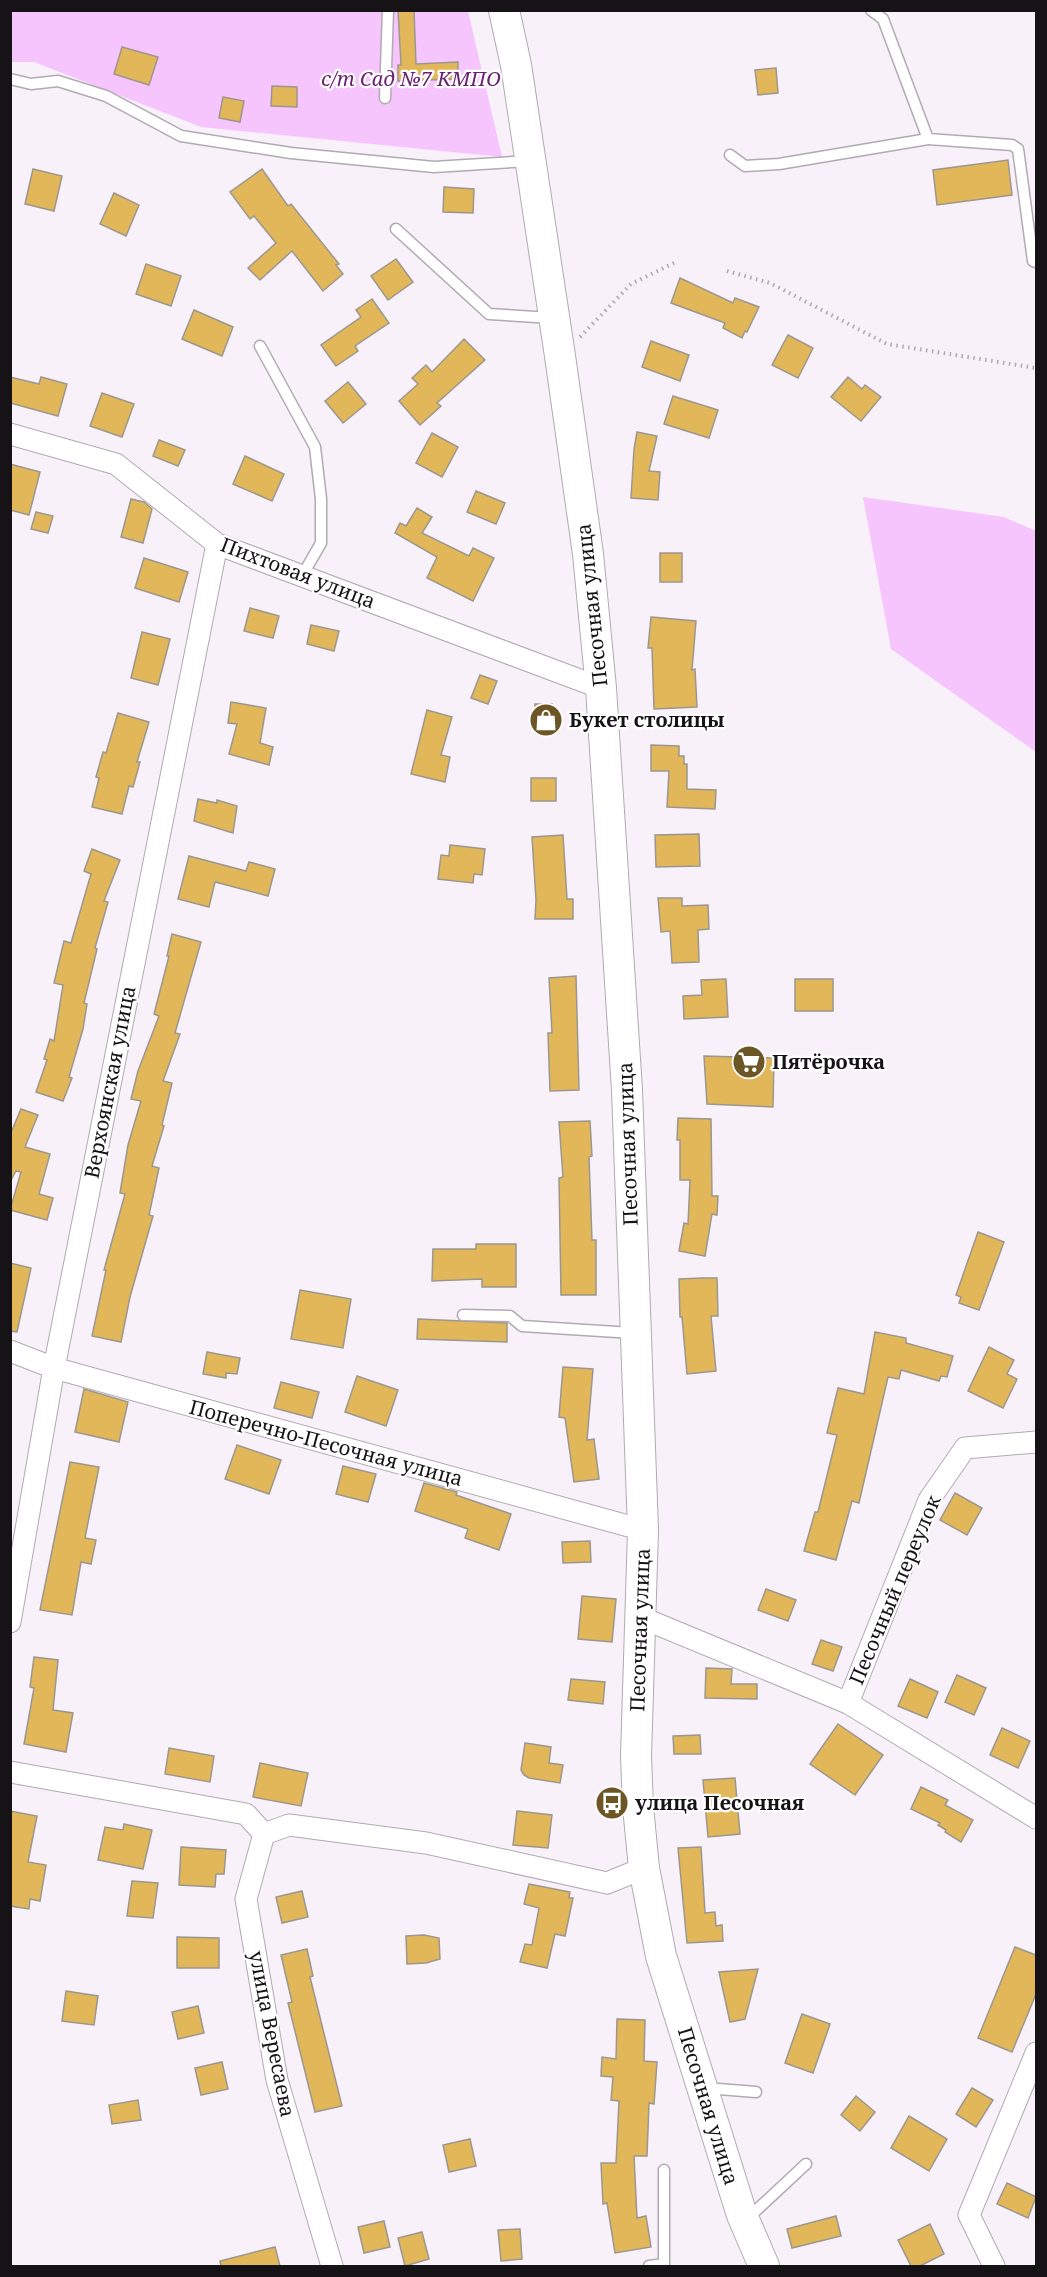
<svg xmlns="http://www.w3.org/2000/svg" width="1047" height="2277" viewBox="0 0 1047 2277" font-family="'Noto Serif',serif">
<rect width="100%" height="100%" fill="#f9f1fa"/>
<g fill="#f6c5fd">
<polygon points="11,11 468,11 502,157 201,127 34,62 11,62"/>
<polygon points="863,497 1004,517 1036,531 1036,752 891,649"/>
</g>
<g fill="#e2b75a" stroke="#9c978e" stroke-width="1.5">
<polygon points="398,10 414,10 416,64 458,62 458,79 398,81 398,65 401,65"/>
<polygon points="122,47 158,57 149,85 114,74"/>
<polygon points="776,68 778,93 758,95 755,70"/>
<polygon points="272,86 297,87 297,107 271,106"/>
<polygon points="223,97 244,101 240,122 219,118"/>
<polygon points="1008,160 1012,195 937,205 933,170"/>
<polygon points="33,169 62,176 54,211 25,204"/>
<polygon points="262,169 288,206 291,204 339,264 336,265 343,274 323,291 292,251 260,280 248,268 276,243 254,216 250,219 230,192"/>
<polygon points="444,187 474,189 473,213 443,212"/>
<polygon points="114,193 139,205 126,236 100,224"/>
<polygon points="396,259 413,282 388,300 371,276"/>
<polygon points="146,264 181,276 171,306 136,294"/>
<polygon points="680,278 733,303 735,298 759,307 747,332 745,331 742,338 723,328 725,323 671,303"/>
<polygon points="372,299 389,323 355,346 358,351 336,366 321,345 361,317 356,310"/>
<polygon points="194,310 233,327 222,356 182,339"/>
<polygon points="788,335 813,348 798,378 772,365"/>
<polygon points="464,339 485,360 437,403 441,406 420,425 399,401 418,384 412,378 426,365 432,372"/>
<polygon points="651,341 689,355 680,381 642,367"/>
<polygon points="10,377 39,384 41,377 67,384 58,416 10,403"/>
<polygon points="848,377 862,389 865,385 881,397 861,421 831,397"/>
<polygon points="348,382 366,404 343,423 325,401"/>
<polygon points="102,393 134,404 122,437 90,426"/>
<polygon points="673,396 718,410 709,438 664,424"/>
<polygon points="637,432 657,436 649,471 660,472 658,500 631,498 634,449"/>
<polygon points="432,433 458,447 442,477 416,463"/>
<polygon points="159,440 185,450 178,466 153,456"/>
<polygon points="245,456 284,474 272,501 233,484"/>
<polygon points="10,464 40,472 29,515 10,510"/>
<polygon points="476,491 505,503 496,524 467,512"/>
<polygon points="131,499 144,502 152,509 143,543 121,537"/>
<polygon points="417,508 432,517 422,533 469,556 473,548 494,558 473,601 427,578 437,557 395,533 400,523 406,526"/>
<polygon points="36,512 53,516 48,533 31,529"/>
<rect x="660" y="553" width="22" height="29"/>
<polygon points="144,558 188,572 179,602 135,588"/>
<polygon points="250,608 279,616 273,638 244,631"/>
<polygon points="651,617 696,621 692,670 695,669 697,707 654,709 652,648 648,648"/>
<polygon points="311,625 339,631 334,651 307,644"/>
<polygon points="142,632 170,639 158,685 131,678"/>
<polygon points="480,675 497,681 488,704 471,698"/>
<polygon points="231,702 266,708 260,743 273,747 269,765 229,754 237,724 228,723"/>
<polygon points="535,704 552,704 553,733 536,733"/>
<polygon points="427,710 452,717 441,755 450,757 445,782 411,774"/>
<polygon points="118,713 149,722 137,762 140,762 133,787 129,786 122,814 92,807 99,778 96,777 103,752 106,753"/>
<polygon points="651,745 679,746 679,756 684,756 684,764 687,764 687,789 716,790 715,809 667,807 669,771 651,771"/>
<rect x="531" y="778" width="25" height="23"/>
<polygon points="198,799 217,803 217,800 237,806 233,833 194,821"/>
<polygon points="699,834 700,866 656,867 655,835"/>
<polygon points="563,835 567,899 573,899 573,919 535,919 536,900 532,837"/>
<polygon points="450,845 485,849 482,875 474,874 473,883 438,879 441,855 449,856"/>
<polygon points="92,849 120,860 104,901 108,902 95,948 97,949 84,1003 87,1004 83,1029 69,1077 72,1078 63,1101 36,1092 47,1060 44,1059 50,1039 54,1041 63,985 54,983 64,941 71,943 91,874 84,871"/>
<polygon points="189,856 246,871 249,862 275,869 268,896 215,882 209,907 178,899"/>
<polygon points="658,898 682,898 682,906 708,905 709,929 698,930 699,962 672,963 670,931 661,932"/>
<polygon points="172,934 201,942 175,1033 180,1034 163,1081 172,1083 162,1125 164,1126 152,1166 159,1168 149,1215 153,1216 130,1297 121,1342 92,1336 106,1270 104,1270 125,1194 120,1193 128,1145 141,1101 131,1099 138,1071 159,1016 154,1014 169,956 167,956"/>
<polygon points="576,976 579,1090 550,1091 548,1033 552,1033 549,978"/>
<polygon points="726,979 728,1017 684,1019 683,996 702,995 701,980"/>
<rect x="795" y="979" width="38" height="32"/>
<polygon points="704,1056 774,1058 773,1107 707,1104"/>
<polygon points="21,1109 38,1115 25,1147 50,1154 39,1194 53,1198 47,1220 10,1210 21,1172 16,1171 10,1182 10,1135"/>
<polygon points="678,1118 711,1119 712,1196 718,1196 717,1215 712,1214 705,1256 679,1251 684,1223 688,1224 690,1180 680,1180 680,1140 677,1140"/>
<polygon points="590,1121 592,1156 589,1157 592,1240 596,1240 596,1295 561,1295 559,1178 563,1177 559,1122"/>
<polygon points="978,1232 1004,1242 979,1310 959,1303 961,1297 956,1295"/>
<polygon points="476,1244 516,1244 516,1287 482,1287 482,1279 432,1281 433,1249 476,1249"/>
<polygon points="10,1263 31,1268 17,1332 10,1331"/>
<polygon points="702,1278 717,1278 718,1316 711,1316 716,1371 687,1374 682,1317 680,1317 679,1279"/>
<polygon points="300,1290 351,1299 343,1348 291,1339"/>
<polygon points="418,1319 507,1323 507,1342 417,1339"/>
<polygon points="875,1332 906,1338 906,1343 953,1356 947,1377 941,1376 939,1381 901,1370 899,1379 888,1377 859,1503 852,1501 836,1560 804,1551 815,1512 818,1512 837,1435 827,1433 838,1388 864,1394"/>
<polygon points="989,1347 1014,1360 1007,1374 1017,1379 1003,1408 968,1391"/>
<polygon points="207,1352 240,1358 237,1374 226,1373 226,1378 203,1374"/>
<polygon points="563,1367 593,1369 587,1440 594,1439 599,1479 574,1482 565,1418 559,1417"/>
<polygon points="357,1376 398,1390 386,1426 345,1412"/>
<polygon points="281,1382 319,1392 312,1418 274,1408"/>
<polygon points="84,1389 128,1402 119,1442 75,1432"/>
<polygon points="237,1445 281,1460 269,1494 225,1479"/>
<polygon points="70,1462 99,1467 85,1538 96,1540 91,1564 81,1562 72,1615 40,1610"/>
<polygon points="343,1466 376,1474 368,1502 336,1494"/>
<polygon points="424,1483 457,1492 456,1495 511,1514 499,1550 465,1538 468,1529 415,1511"/>
<polygon points="955,1493 982,1508 967,1535 940,1520"/>
<polygon points="590,1541 591,1562 563,1563 562,1542"/>
<polygon points="766,1589 796,1600 788,1621 758,1610"/>
<polygon points="582,1596 616,1599 612,1642 578,1639"/>
<polygon points="821,1640 842,1647 833,1671 812,1664"/>
<polygon points="34,1657 58,1660 53,1710 73,1713 66,1752 24,1744 34,1688 30,1687"/>
<polygon points="706,1668 732,1669 731,1684 757,1684 757,1699 705,1698"/>
<polygon points="957,1675 986,1688 974,1715 945,1702"/>
<polygon points="571,1679 605,1682 603,1704 568,1700"/>
<polygon points="910,1679 938,1692 927,1718 898,1706"/>
<polygon points="838,1724 883,1755 855,1795 810,1764"/>
<polygon points="1002,1728 1030,1741 1018,1768 990,1755"/>
<polygon points="700,1735 701,1754 674,1754 673,1736"/>
<polygon points="525,1743 551,1747 549,1763 563,1765 560,1783 529,1778 524,1775 521,1770"/>
<polygon points="169,1748 214,1756 210,1782 165,1774"/>
<polygon points="260,1763 308,1773 301,1806 253,1797"/>
<polygon points="735,1778 740,1834 708,1837 703,1780"/>
<polygon points="921,1787 948,1800 945,1805 973,1820 961,1842 945,1832 946,1830 938,1825 940,1823 911,1809"/>
<polygon points="10,1811 37,1816 28,1862 46,1865 40,1901 30,1899 29,1909 10,1906"/>
<polygon points="517,1811 552,1815 548,1848 513,1845"/>
<polygon points="124,1824 152,1830 143,1869 98,1860 105,1827 123,1830"/>
<polygon points="181,1847 226,1850 224,1874 216,1874 215,1887 179,1885"/>
<polygon points="701,1847 705,1913 715,1912 716,1926 722,1925 723,1941 687,1943 678,1848"/>
<polygon points="132,1881 158,1883 153,1918 127,1916"/>
<polygon points="529,1884 570,1892 569,1898 573,1898 565,1936 555,1934 547,1968 520,1962 525,1944 532,1945 539,1908 524,1904"/>
<polygon points="302,1891 308,1917 282,1923 276,1897"/>
<polygon points="424,1935 439,1938 440,1959 426,1963 407,1964 406,1936"/>
<polygon points="177,1937 219,1938 219,1968 177,1968"/>
<polygon points="1015,1947 1036,1955 1036,1994 1012,2052 978,2038"/>
<polygon points="307,1949 313,1976 310,1977 342,2106 315,2112 288,2003 292,2002 281,1955"/>
<polygon points="758,1969 745,2019 730,2022 719,1972"/>
<polygon points="66,1991 98,1996 94,2025 62,2021"/>
<polygon points="198,2006 204,2033 178,2039 172,2012"/>
<polygon points="802,2014 830,2024 813,2073 785,2063"/>
<polygon points="617,2019 645,2020 644,2061 657,2062 654,2104 649,2103 647,2156 634,2156 637,2218 646,2216 651,2247 615,2253 607,2203 603,2204 601,2163 616,2163 619,2101 611,2100 613,2077 601,2076 602,2057 616,2059"/>
<polygon points="222,2062 228,2089 201,2095 195,2068"/>
<polygon points="972,2088 993,2100 976,2127 956,2114"/>
<polygon points="856,2096 875,2112 860,2131 841,2115"/>
<polygon points="138,2100 141,2120 112,2124 109,2105"/>
<polygon points="909,2116 947,2139 929,2171 891,2148"/>
<polygon points="470,2139 476,2166 449,2172 443,2145"/>
<polygon points="1007,2183 1036,2197 1028,2218 997,2204"/>
<polygon points="836,2216 841,2236 792,2248 787,2229"/>
<polygon points="384,2221 390,2247 364,2253 358,2227"/>
<polygon points="930,2224 944,2254 920,2266 911,2266 898,2240"/>
<polygon points="520,2229 522,2259 501,2261 498,2230"/>
<polygon points="422,2232 429,2259 405,2266 398,2238"/>
<polygon points="275,2247 280,2266 221,2266 220,2261"/>
</g>
<g fill="none" stroke-linecap="round" stroke-linejoin="round">
<defs>
<g id="service">
<polyline points="871,10 883,19 928,139 1012,145 1018,149 1033,261 1036,262"/>
<polyline points="10,79 31,84 58,81 106,96 181,136 291,153 434,167 528,161"/>
<polyline points="385,98 388,10"/>
<polyline points="730,155 745,166 779,164 928,139"/>
<polyline points="396,229 489,314 552,318"/>
<polyline points="260,346 315,447 321,499 321,543 302,576"/>
<polyline points="463,1315 510,1316 522,1326 633,1333"/>
<polyline points="706,2088 756,2092"/>
<polyline points="747,2219 806,2164"/>
<polyline points="649,2266 664,2264 664,2170"/>
</g>
<g id="minor">
<polyline points="10,434 116,464 217,544 601,688"/>
<polyline points="10,1351 54,1368 643,1530"/>
<polyline points="640,1617 848,1703 1036,1818"/>
<polyline points="10,1622 54,1368 217,544"/>
<polyline points="848,1703 929,1500 965,1448 1036,1442"/>
<polyline points="10,1772 246,1814 264,1834 289,1825 426,1843 607,1883 644,1868"/>
<polyline points="264,1834 246,1899 277,2080 332,2266"/>
<polyline points="994,2266 969,2215 1036,2053"/>
</g>
<polyline id="secondary" points="504,10 516,65 560,356 588,554 601,688 627,1090 643,1530 636,1756 638,1807 644,1868 661,1956 742,2215 764,2266"/>
</defs>
<use href="#service" stroke="#b1aab2" stroke-width="13"/>
<use href="#minor" stroke="#b1aab2" stroke-width="23"/>
<use href="#secondary" stroke="#b1aab2" stroke-width="32"/>
<g stroke="#ada7ae" stroke-width="4" stroke-dasharray="1.5 4.5" stroke-linecap="butt">
<polyline points="727,271 770,283 887,344 1036,368"/>
<polyline points="580,337 631,284 674,263"/>
</g>
<use href="#service" stroke="#fff" stroke-width="10"/>
<use href="#minor" stroke="#fff" stroke-width="21"/>
<use href="#secondary" stroke="#fff" stroke-width="30"/>
</g>
<defs>
<symbol id="shop-disc" viewBox="-11 -11 22 22"><circle r="9.5" fill="#6c5625" stroke="#fff"/><path d="M-5-2.5h2.3a2.7 3.5 0 0 1 5.4 0H5L5.5 6h-11ZM-1.5-2.5h3a1.5 2.3 0 0 0-3 0Z" fill="#fff"/></symbol>
<symbol id="supermarket-disc" viewBox="-11 -11 22 22"><circle r="9.5" fill="#6c5625" stroke="#fff"/><path d="M-6-5.5h2.5l.6 2H6L4.5 2H-2.5L-4.4-4H-6ZM-1.5 3.2a1.3 1.3 0 1 0 .1 0ZM3 3.2a1.3 1.3 0 1 0 .1 0Z" fill="#fff"/></symbol>
<symbol id="bus-disc" viewBox="-11 -11 22 22"><circle r="9.5" fill="#6c5625" stroke="#fff"/><path d="M-5-6H5V4H4V6H2V4H-2V6H-4V4H-5ZM-3.5-4V0h7V-4ZM-3.5 1.2v1.5H-2V1.2ZM2 1.2v1.5H3.5V1.2Z" fill="#fff"/></symbol>
</defs>
<g fill-rule="evenodd">
<use href="#shop-disc" x="527" y="701" width="38" height="38"/>
<use href="#supermarket-disc" x="730" y="1043" width="38" height="38"/>
<use href="#bus-disc" x="593" y="1784" width="38" height="38"/>
</g>
<g text-anchor="middle" stroke-width="4.5" stroke-linejoin="round" paint-order="stroke">
<g font-size="20" font-style="italic" fill="#6c2177" stroke="#fff">
<text x="411" y="86">с/т Сад №7 КМПО</text>
</g>
<g font-size="20" fill="#161316" stroke="#fff">
<text transform="translate(298 573) rotate(21)" y="7">Пихтовая улица</text>
<text transform="translate(592 605) rotate(-96)" y="7">Песочная улица</text>
<text transform="translate(110 1082) rotate(-79)" y="7">Верхоянская улица</text>
<text transform="translate(628 1144) rotate(-92)" y="7">Песочная улица</text>
<text transform="translate(326 1443) rotate(15)" y="7">Поперечно-Песочная улица</text>
<text transform="translate(895 1590) rotate(-67)" y="7">Песочный переулок</text>
<text transform="translate(640 1630) rotate(-88)" y="7">Песочная улица</text>
<text transform="translate(272 2034) rotate(79)" y="7">улица Вересаева</text>
<text transform="translate(708 2106) rotate(73)" y="7">Песочная улица</text>
</g>
<g font-size="20" font-weight="bold" fill="#161316" stroke="#fff" text-anchor="start">
<text x="569" y="727">Букет столицы</text>
<text x="772" y="1069">Пятёрочка</text>
<text x="635" y="1810">улица Песочная</text>
</g>
</g>
<rect width="1047" height="2277" fill="none" stroke="#161316" stroke-width="24"/>
</svg>
